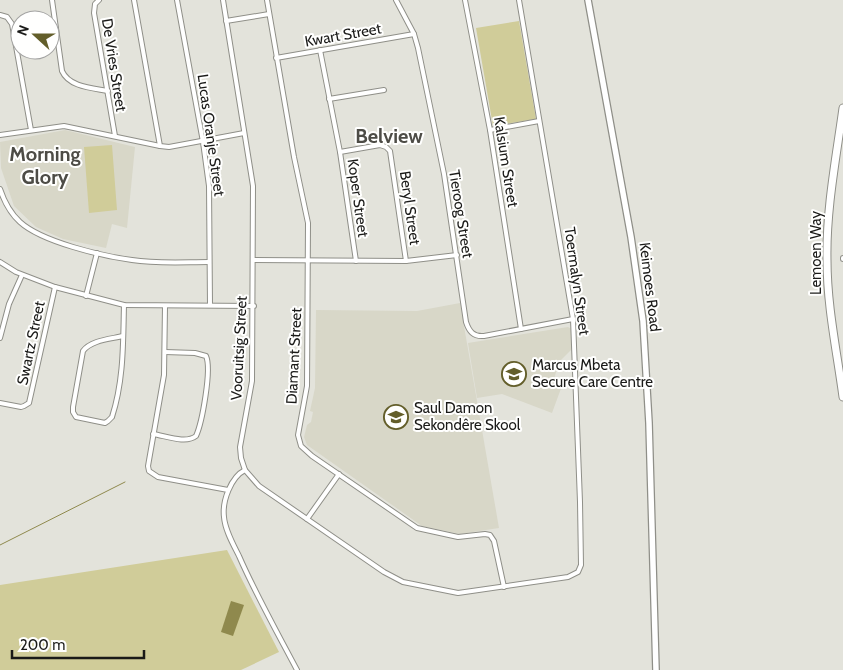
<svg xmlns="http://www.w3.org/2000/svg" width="843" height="670" viewBox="0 0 843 670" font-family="Cabin,sans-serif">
<rect width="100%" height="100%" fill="#e3e3db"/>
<g fill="#d8d7c8">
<polygon points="65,130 135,147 127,228 112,224 106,248 63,239 36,227 14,206 1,168 0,142"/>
<polygon points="460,303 499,528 460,534 422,526 307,445 304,437 307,425 311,422 313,412 310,411 315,388 316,310 417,311"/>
<polygon points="568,327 573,330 573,348 554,367 557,369 554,379 563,383 552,413 502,394 477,398 468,343"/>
</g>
<g fill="#d0cc99">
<polygon points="519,21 536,119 493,126 476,28"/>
<polygon points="112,145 117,210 89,213 84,147"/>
<polygon points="227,550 279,652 241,670 0,670 0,585"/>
</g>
<polygon fill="#8f894d" points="231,601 244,605 233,636 221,632"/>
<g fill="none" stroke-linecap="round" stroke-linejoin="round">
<polyline stroke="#8f894d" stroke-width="1" points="0,545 125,482"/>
<defs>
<g id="street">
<path d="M52,0L62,71C69,87 92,88 108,91"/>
<polyline points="99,0 95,4 94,13 115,136"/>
<polyline points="134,0 160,146"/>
<polyline points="177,0 203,142 209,186 210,305"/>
<polyline points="223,0 253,186 252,381 240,447 241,458 245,470 259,486 384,572 403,582 458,593 568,577 578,572 581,565 580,502 573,319 519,0"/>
<polyline points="267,0 294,157 308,223 307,386 298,435 301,446 312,456 417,528 458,537 485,534 490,535 494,541 504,587"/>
<path d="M396,0L414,34L418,48L444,174L466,322C469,331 473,337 484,336L573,319"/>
<polyline points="465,0 490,130 521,329"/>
<polyline points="0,15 7,17 12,24 31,130"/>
<polyline points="226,21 269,14"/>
<polyline points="320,50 340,152 356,261"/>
<polyline points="276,58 414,34"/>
<polyline points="329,99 384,90"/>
<polyline points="490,130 539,121"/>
<polyline points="0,135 64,126 160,146 169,147 244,133"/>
<polyline points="340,152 380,145 386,147 390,151 406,261"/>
<path d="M0,189C4,201 10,213 20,222C42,242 102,256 132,260C157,264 184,262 209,262"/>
<polyline points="843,258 843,259"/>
<polyline points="254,260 406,261 457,255"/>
<polyline points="0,262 16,272 55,287 124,305 254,306"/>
<polyline points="86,296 97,253"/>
<polyline points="165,306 164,375 148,466 149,471 158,477 228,490"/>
<path d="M123,336C111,339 91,340 83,351L73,407V412L76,417L105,423L108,421L112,417C124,380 123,342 124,305"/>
<polyline points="0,338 9,304 22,275"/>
<polyline points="0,403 21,407 24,406 29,403 55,287"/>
<path d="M153,434C166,436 186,444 196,436C202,423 212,369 206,356L195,353L165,352"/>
<path d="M245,470C231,477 222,501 224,517C225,530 233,544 239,556C256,595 277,632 297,670"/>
<polyline points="307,519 339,474"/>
</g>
<polyline id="secondary" points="588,0 631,237 643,321 649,423 656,670"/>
<path id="highway" d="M843,108C836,159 826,210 827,260C827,306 837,352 843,397"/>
</defs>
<use href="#street" stroke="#8f8f88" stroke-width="6"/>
<use href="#secondary" stroke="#8f8f88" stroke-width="8"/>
<use href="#highway" stroke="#8f8f88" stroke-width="9"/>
<use href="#street" stroke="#fff" stroke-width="4"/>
<use href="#secondary" stroke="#fff" stroke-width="5.5"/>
<use href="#highway" stroke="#fff" stroke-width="7"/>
</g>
<defs>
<symbol id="school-ring" viewBox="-11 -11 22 22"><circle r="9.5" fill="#fffffe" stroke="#635e2a" stroke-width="1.5"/><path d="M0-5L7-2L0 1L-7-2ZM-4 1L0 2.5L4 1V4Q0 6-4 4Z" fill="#635e2a"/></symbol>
</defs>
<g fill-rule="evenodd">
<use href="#school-ring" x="500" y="360" width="28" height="28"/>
<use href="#school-ring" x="382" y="403" width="28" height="28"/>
</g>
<g text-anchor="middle" stroke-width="4" stroke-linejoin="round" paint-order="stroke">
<g font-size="15" fill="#1a1a18" stroke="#fffffe">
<text transform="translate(343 35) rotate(-10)" y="5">Kwart Street</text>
<text transform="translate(114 65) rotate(81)" y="5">De Vries Street</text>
<text transform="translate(211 135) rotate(82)" y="5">Lucas Oranje Street</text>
<text transform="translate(506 162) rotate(81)" y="5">Kalsium Street</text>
<text transform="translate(358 198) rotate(82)" y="5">Koper Street</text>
<text transform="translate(410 208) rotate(82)" y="5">Beryl Street</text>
<text transform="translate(461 214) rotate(81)" y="5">Tieroog Street</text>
<text transform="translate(816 253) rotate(-90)" y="5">Lemoen Way</text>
<text transform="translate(577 281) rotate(82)" y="5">Toermalyn Street</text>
<text transform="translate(650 287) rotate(83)" y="5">Keimoes Road</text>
<text transform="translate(31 343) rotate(-78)" y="5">Swartz Street</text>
<text transform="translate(239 348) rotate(-87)" y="5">Vooruitsig Street</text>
<text transform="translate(294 356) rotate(-87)" y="5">Diamant Street</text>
</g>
<g font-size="15" fill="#1a1a18" stroke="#fffffe" text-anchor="start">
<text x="532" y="370">Marcus Mbeta<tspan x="532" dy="17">Secure Care Centre</tspan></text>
<text x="414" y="413">Saul Damon<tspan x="414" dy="17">Sekondêre Skool</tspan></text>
</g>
<g font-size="20" font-weight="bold" fill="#4d4c46" stroke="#fffffe">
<text x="389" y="143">Belview</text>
<text x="45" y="161">Morning<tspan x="45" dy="23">Glory</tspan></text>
</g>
</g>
<g transform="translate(35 35) rotate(291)"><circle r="24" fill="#fffffe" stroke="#a3a3a2"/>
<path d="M0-4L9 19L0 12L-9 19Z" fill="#635e2a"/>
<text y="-8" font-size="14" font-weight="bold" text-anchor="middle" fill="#1a1a18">N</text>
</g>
<path d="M12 650v8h132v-8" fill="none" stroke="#1a1a18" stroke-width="2.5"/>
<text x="20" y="650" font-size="15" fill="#1a1a18" stroke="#fffffe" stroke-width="4" paint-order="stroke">200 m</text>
</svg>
